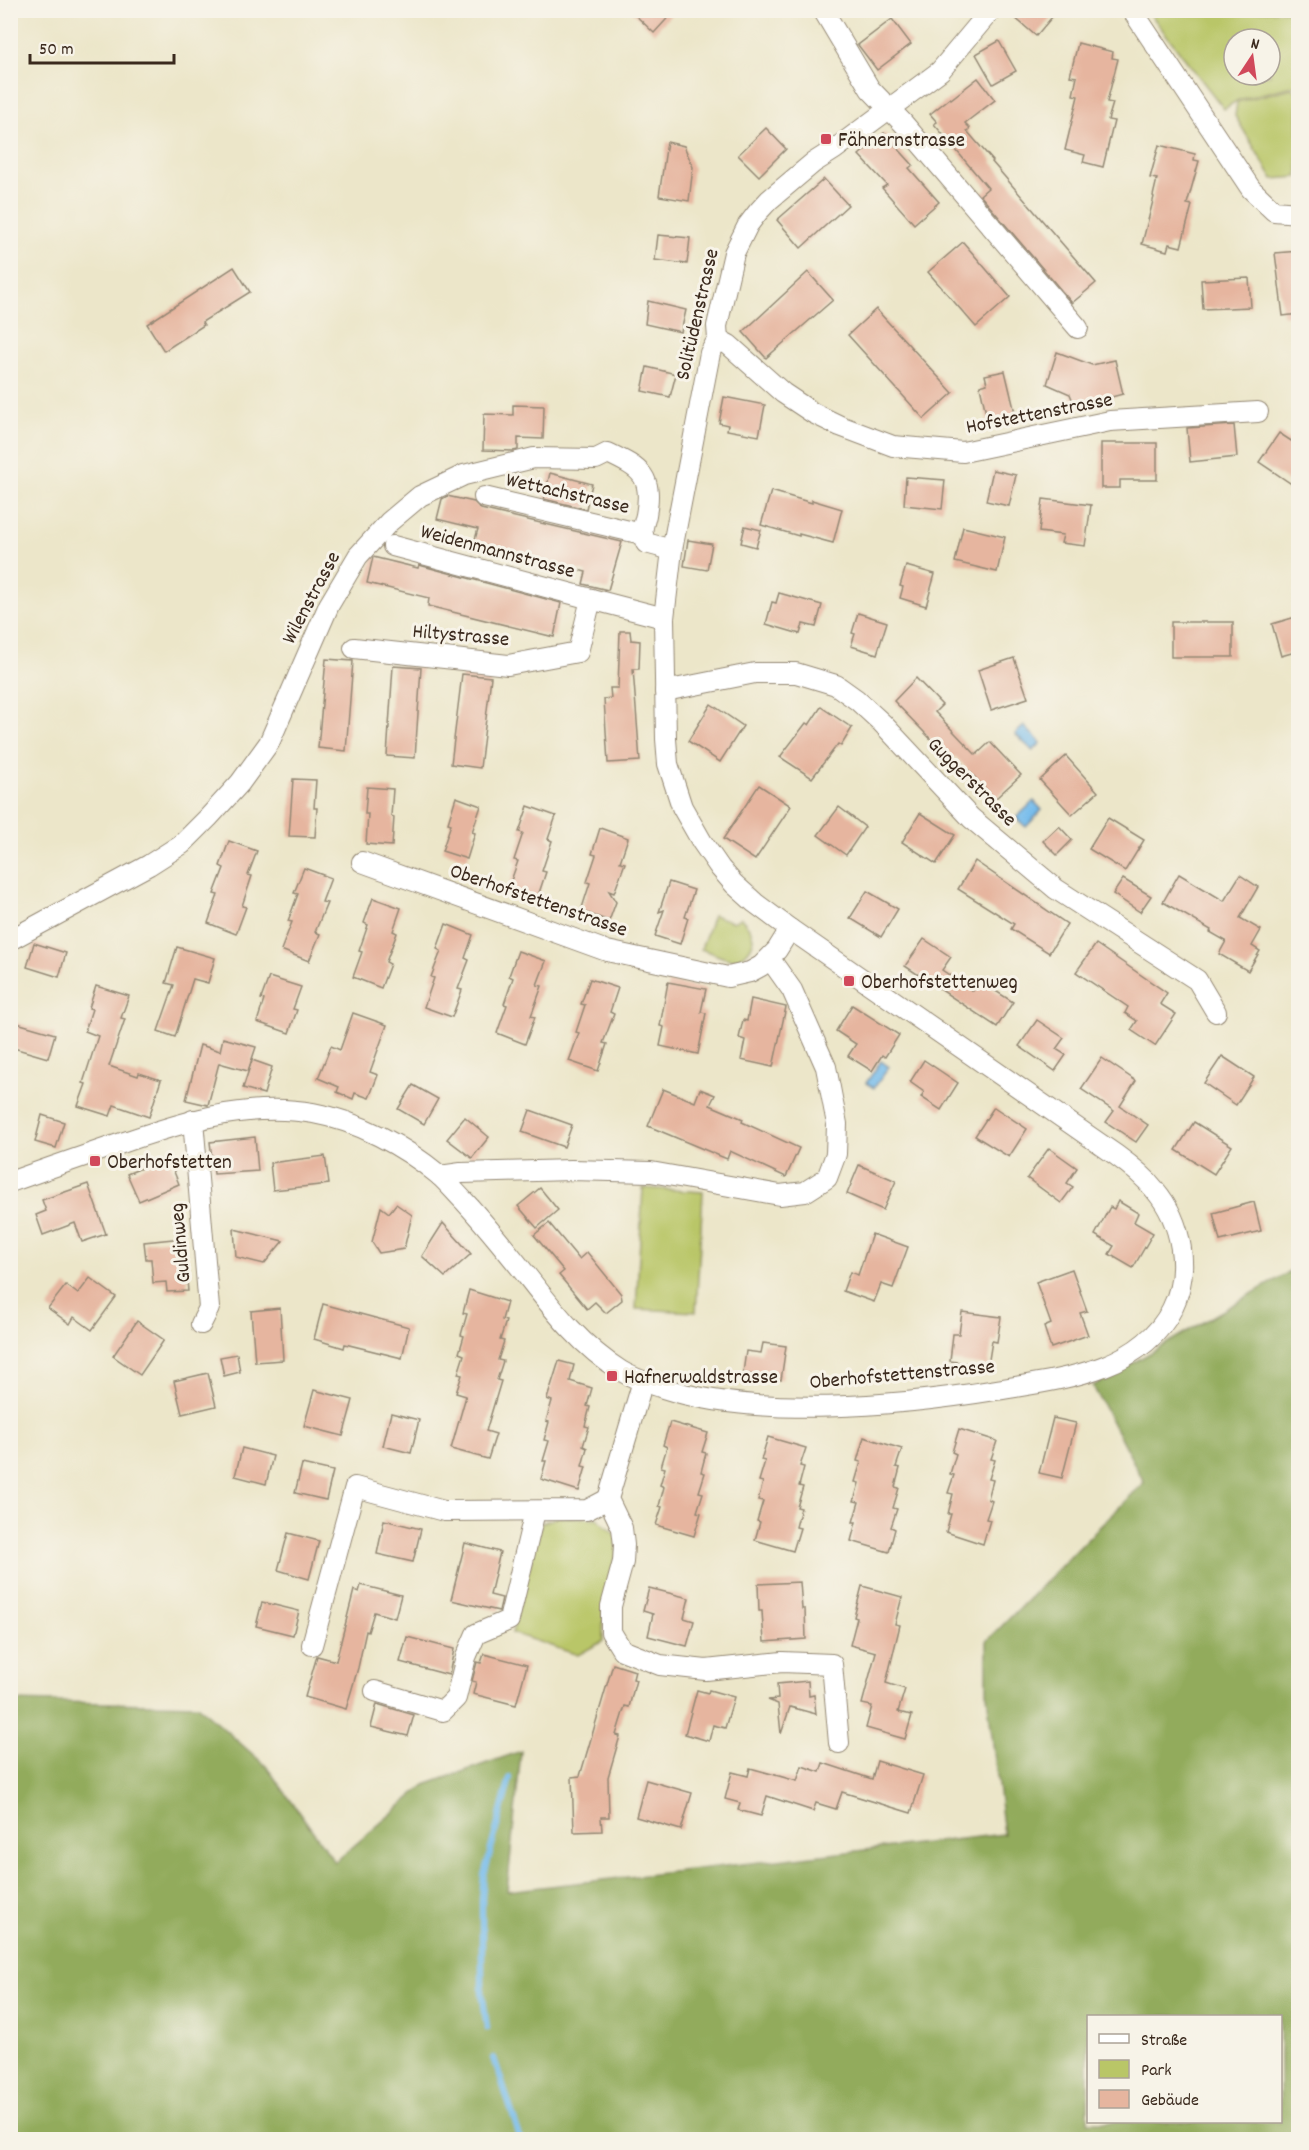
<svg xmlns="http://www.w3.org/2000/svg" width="1309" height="2150" viewBox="0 0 1309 2150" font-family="Dekko,sans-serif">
<rect width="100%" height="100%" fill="#f7f3e8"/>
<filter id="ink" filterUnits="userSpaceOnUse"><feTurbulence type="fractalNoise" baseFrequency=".0167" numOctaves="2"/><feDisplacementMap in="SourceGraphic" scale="12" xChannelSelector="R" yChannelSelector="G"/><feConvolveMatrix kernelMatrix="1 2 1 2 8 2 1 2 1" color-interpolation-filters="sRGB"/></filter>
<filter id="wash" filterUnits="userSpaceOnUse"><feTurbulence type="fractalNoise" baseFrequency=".008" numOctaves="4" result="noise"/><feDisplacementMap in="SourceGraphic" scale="24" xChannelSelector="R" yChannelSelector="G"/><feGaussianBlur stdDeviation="1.35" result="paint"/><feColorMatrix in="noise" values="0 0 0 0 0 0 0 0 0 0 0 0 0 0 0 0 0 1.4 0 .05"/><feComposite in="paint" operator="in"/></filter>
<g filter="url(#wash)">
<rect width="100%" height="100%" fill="#ece6c9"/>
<g fill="#b9c667" stroke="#7a7842" stroke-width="1.5" fill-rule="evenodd">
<path d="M1151,11H1298V87L1296,85L1238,100L1224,109L1151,15ZM1234,39H1270V75H1234Z"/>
<polygon points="1292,88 1298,94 1298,177 1273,179 1235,116 1237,102"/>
<path d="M713,915L733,922L741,918C744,922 750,928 752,934C757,947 742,961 729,959C720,957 710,952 701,949Z"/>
<polygon points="643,1188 703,1192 696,1312 636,1309"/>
<polygon points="558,1517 597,1518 617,1536 617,1553 603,1605 603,1641 578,1655 512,1633 541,1523"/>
</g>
<path fill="#92ab5c" stroke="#666a3d" stroke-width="1.5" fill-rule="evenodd" d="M1298,1267V2139H11V1701L197,1705L266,1766L335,1862L425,1785L521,1751L507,1891L1004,1834L987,1695V1641L1144,1482L1093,1386ZM1088,2016H1280V2122H1088Z"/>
<g fill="#74bbeb" stroke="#587284" stroke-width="1.5">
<polygon points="1024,726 1041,743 1033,751 1015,734"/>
<polygon points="1034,801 1042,810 1026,827 1016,818"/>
<polygon points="881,1061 889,1067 874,1088 866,1083"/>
</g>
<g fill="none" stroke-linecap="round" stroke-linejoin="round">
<g stroke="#74bbeb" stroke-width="6">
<polyline points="487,2028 482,1991 482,1898 484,1875 510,1778"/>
<polyline points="494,2058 521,2140"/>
</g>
</g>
<g id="blocks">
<g fill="#e6b59f">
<polygon points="630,10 675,10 654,33"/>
<polygon points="1006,10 1058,10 1036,36"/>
<polygon points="892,19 911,44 877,70 858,45"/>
<polygon points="999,41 1016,71 993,84 976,54"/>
<polygon points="1078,43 1113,52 1112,58 1118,59 1107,102 1113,103 1108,120 1114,121 1103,167 1083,162 1085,155 1065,150 1078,96 1073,95 1077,77 1070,76"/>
<polygon points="978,78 995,100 965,123 970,128 967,131 993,161 992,162 1096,283 1072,303 980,195 988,188 934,124 937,122 930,114 950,98 951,99"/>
<polygon points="766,128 786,149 759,176 738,155"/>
<polygon points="884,133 913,165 909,168 939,202 914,224 882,188 887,185 859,155"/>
<polygon points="667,142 684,146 693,167 689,201 659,196"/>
<polygon points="1159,145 1195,154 1194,160 1199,161 1187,204 1192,205 1181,247 1169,244 1167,251 1142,244 1154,197 1153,196 1157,179 1150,178"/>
<polygon points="824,179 848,205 801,248 777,220"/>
<polygon points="658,235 690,238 687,264 655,260"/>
<polygon points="963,242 1010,297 976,327 928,272"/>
<polygon points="1299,251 1299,314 1283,316 1275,253"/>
<polygon points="234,267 250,292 202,322 204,325 164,351 147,324"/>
<polygon points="808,272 833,300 766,358 743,332"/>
<polygon points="1249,278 1251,307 1203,309 1201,280"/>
<polygon points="648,301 686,310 681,332 645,324"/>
<polygon points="876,309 953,393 924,419 848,335"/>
<polygon points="1057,352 1092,365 1115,360 1123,394 1085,404 1074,404 1070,394 1047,384"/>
<polygon points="647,367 676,374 670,397 642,391"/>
<polygon points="1005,371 1016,417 988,423 980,386 987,384 985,375"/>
<polygon points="724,397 765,405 759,436 727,430 728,425 719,423"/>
<polygon points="513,405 544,406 543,439 518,438 518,450 513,451 483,450 484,414 513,415"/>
<polygon points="1234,425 1237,457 1190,462 1187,428"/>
<polygon points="1279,433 1299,446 1299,489 1259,462"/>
<polygon points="1101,443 1157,443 1157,480 1120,480 1120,488 1101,488"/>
<polygon points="993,470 1016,475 1009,506 986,501"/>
<polygon points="550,473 592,484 586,509 544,499"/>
<polygon points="906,477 945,480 942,509 904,505"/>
<polygon points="771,491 812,503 812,500 842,509 833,543 799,534 799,536 761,525"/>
<polygon points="447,496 474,502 481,509 622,542 608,590 583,584 586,572 474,543 478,529 437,519 442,499"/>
<polygon points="1043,499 1091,505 1085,546 1061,543 1063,535 1039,532"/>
<polygon points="745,526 761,530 756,547 741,543"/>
<polygon points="963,527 1005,537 997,572 955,562"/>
<polygon points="688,540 712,544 707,570 684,566"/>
<polygon points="373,557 418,568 419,565 561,603 554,637 428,606 429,598 367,583"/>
<polygon points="906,566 935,574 926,606 900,598 903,587 900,586"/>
<polygon points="779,593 822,605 816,627 803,624 800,634 766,624 772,602 776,603"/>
<polygon points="858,613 887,622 877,654 851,646 855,634 852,633"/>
<polygon points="1299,616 1299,651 1281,656 1272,624"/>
<rect x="1171" y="622" width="62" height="35"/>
<polygon points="620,631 630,631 631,640 640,641 639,669 633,669 640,761 608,763 604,699 611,698 610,688 618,688"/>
<polygon points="1014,658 1028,698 991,710 978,670"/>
<polygon points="326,659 353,661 346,751 318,748"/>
<polygon points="393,666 421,668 415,758 387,756"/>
<polygon points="462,674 491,677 480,768 451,764"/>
<polygon points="916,678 942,705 935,712 976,755 990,742 1021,775 995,799 955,756 951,760 894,701"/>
<polygon points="711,704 743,726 720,762 688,741"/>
<polygon points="821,707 852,728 841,746 838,744 812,778 780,757 806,723 809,725"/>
<polygon points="1066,756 1098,792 1072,815 1040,780"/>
<polygon points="293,779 316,780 314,808 317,808 315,837 289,836"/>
<polygon points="759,785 791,806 755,860 723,839"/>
<polygon points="367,787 393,789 391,816 394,817 392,846 366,844 368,814 365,814"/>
<polygon points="456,797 481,806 472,832 475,833 467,859 442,851 451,824 448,823"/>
<polygon points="528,806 556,816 548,839 552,841 542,871 546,872 537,899 508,889 518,861 514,860 523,833 519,832"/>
<polygon points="839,807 865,827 846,855 818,835"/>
<polygon points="920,813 955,835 936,864 902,842"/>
<polygon points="1108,818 1144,840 1125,871 1089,849"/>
<polygon points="1059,826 1072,840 1057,855 1043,841"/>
<polygon points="600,828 628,838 620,862 625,863 614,893 609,891 616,902 609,921 581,911 590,883 587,882 596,855 592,854"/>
<polygon points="229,841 257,851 248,875 252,876 242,906 246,907 236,934 208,923 218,895 214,894 224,868 220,866"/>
<polygon points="975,861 1067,924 1049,953 1011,929 1014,924 958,889"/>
<polygon points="304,868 331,878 322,902 327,903 315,932 320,934 309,961 281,950 292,922 288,921 298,894 294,893"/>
<polygon points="1179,874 1224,901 1240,875 1258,887 1240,918 1261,930 1252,946 1260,951 1248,971 1219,954 1226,941 1210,932 1211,930 1163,902"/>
<polygon points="1123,879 1151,896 1140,912 1113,894"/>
<polygon points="669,882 694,890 685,917 688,918 680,944 655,936 664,910 659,912"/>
<polygon points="867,891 898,909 881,937 850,918"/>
<polygon points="373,898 401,908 393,931 397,933 386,962 390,964 381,988 353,977 362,952 359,951 368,925 364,923"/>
<polygon points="446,924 473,935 465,958 469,960 458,989 462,990 452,1017 424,1007 434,978 431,977 441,951 437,949"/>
<polygon points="924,939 951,957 942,970 973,991 980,981 1013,1002 997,1027 905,966"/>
<polygon points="34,943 66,953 59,977 27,967"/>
<polygon points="1096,944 1167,993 1160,1004 1176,1014 1155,1046 1131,1030 1137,1021 1125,1013 1128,1007 1076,972"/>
<polygon points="177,947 215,958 208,983 193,979 175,1037 158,1031 174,985 166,983"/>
<polygon points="518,951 546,961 537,985 542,986 531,1016 535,1017 525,1044 497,1033 507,1005 504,1004 513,978 509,976"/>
<polygon points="269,977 301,987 293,1009 297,1010 289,1033 257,1022 264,1000 261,999"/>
<polygon points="590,979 618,988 610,1012 614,1014 603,1043 607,1044 598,1071 569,1061 579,1033 576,1032 585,1005 581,1004"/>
<polygon points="668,982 706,989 701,1012 706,1013 698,1054 660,1046 664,1027 660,1026"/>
<polygon points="96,986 129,996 121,1018 125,1019 109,1066 138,1076 139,1073 161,1080 149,1117 114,1105 110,1116 78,1106 86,1084 83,1083 98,1036 85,1031 92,1009 89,1008"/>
<polygon points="751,999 786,1007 773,1067 741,1060 745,1040 739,1038 743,1020 747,1021"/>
<polygon points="852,1005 899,1035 885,1057 882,1055 872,1071 848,1056 856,1044 836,1031"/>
<polygon points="353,1013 387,1025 370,1072 378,1075 369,1098 355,1093 353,1099 337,1092 339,1087 318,1078 331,1046 340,1050"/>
<polygon points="1037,1020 1064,1038 1056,1049 1066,1055 1055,1071 1019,1046"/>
<polygon points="10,1021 55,1034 48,1058 10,1047"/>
<polygon points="223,1038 256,1047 248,1071 219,1063 208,1105 186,1100 200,1045 220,1051"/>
<polygon points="1222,1056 1254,1077 1236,1105 1204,1083"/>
<polygon points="1102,1058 1136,1081 1120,1106 1148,1125 1136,1142 1106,1122 1114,1111 1081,1089"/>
<polygon points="252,1060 272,1067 264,1094 243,1088"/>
<polygon points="924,1060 958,1083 941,1110 921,1097 924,1092 910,1082"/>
<polygon points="413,1085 438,1099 424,1124 398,1109"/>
<polygon points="663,1089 695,1102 700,1089 715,1095 710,1105 743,1119 742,1122 799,1148 786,1177 730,1151 727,1159 648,1126"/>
<polygon points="994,1107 1027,1129 1009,1157 975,1136"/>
<polygon points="530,1110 572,1125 564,1147 522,1132"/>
<polygon points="42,1115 64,1122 56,1148 35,1142"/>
<polygon points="465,1117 489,1137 472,1158 447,1139"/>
<polygon points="1194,1122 1232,1146 1214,1174 1176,1150"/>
<polygon points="255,1137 258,1171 214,1174 210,1142"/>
<polygon points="1049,1148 1077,1168 1067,1183 1073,1187 1061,1203 1027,1178"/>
<polygon points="325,1156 329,1184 273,1190 270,1163"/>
<polygon points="168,1157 179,1184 139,1201 127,1174"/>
<polygon points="859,1165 896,1181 883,1210 847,1194"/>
<polygon points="88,1184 106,1234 82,1242 75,1223 43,1235 36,1215 46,1211 42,1200"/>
<polygon points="540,1188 558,1210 537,1228 518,1206"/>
<polygon points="1118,1201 1138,1213 1134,1222 1153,1233 1133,1268 1109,1254 1114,1246 1095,1235 1110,1207 1114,1209"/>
<polygon points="1254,1202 1261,1231 1220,1241 1213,1213"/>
<polygon points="396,1204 412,1215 404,1249 379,1253 372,1242 381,1207 389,1213"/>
<polygon points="443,1223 471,1254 445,1277 422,1256"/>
<polygon points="549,1223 579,1259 587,1252 621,1294 622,1300 606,1313 595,1302 587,1309 559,1275 564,1271 534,1235"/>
<polygon points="234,1229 283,1241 264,1264 236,1257"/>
<polygon points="872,1234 908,1247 893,1288 881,1284 874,1302 843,1291 850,1272 858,1275"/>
<polygon points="183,1238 188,1291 167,1292 166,1282 153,1283 151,1259 146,1259 144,1242"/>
<polygon points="1072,1269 1087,1311 1080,1313 1088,1335 1051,1348 1044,1327 1051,1324 1036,1282"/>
<polygon points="90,1278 116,1297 92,1330 74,1317 70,1324 48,1308 66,1285 78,1294"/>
<polygon points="469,1290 507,1302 502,1320 506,1321 500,1340 504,1341 498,1360 503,1361 497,1380 501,1381 486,1431 496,1434 488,1459 451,1449 466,1396 456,1393 462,1375 458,1374 464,1355 459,1353 464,1336 461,1335 467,1314 463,1313"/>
<polygon points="323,1304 409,1327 402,1358 345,1344 344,1348 314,1339"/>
<polygon points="280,1308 283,1360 255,1362 251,1311"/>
<polygon points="962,1312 1001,1317 997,1342 992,1341 988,1366 950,1361 953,1334 959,1334"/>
<polygon points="137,1321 164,1340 140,1375 113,1356"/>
<polygon points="763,1343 786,1346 781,1380 743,1373 746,1351 761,1353"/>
<polygon points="237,1354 240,1372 224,1376 220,1357"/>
<polygon points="559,1361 574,1365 570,1381 592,1388 587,1406 590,1407 585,1426 589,1427 583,1446 587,1448 582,1466 586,1467 579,1491 541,1479 546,1461 543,1461 549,1441 544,1440 549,1422 546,1421 552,1401 547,1399"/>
<polygon points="208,1373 216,1406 182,1414 174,1381"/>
<polygon points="314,1390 353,1400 343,1436 304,1426"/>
<polygon points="391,1413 419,1420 411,1453 383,1446"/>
<polygon points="1053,1418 1076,1423 1062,1478 1039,1473"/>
<polygon points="670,1422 708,1433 702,1452 706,1453 701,1472 705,1473 699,1492 703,1493 697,1512 701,1513 694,1536 656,1525 662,1507 659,1506 664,1487 660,1485 665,1468 661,1467 667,1447 663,1445"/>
<polygon points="959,1429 997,1441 991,1459 995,1460 989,1479 993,1480 988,1499 992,1501 986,1519 990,1520 983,1544 946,1532 951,1514 948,1514 953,1494 948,1493 954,1475 950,1474 956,1454 952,1452"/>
<polygon points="768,1437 806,1448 800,1466 804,1467 799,1486 803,1487 797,1507 801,1508 796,1527 800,1528 793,1551 755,1540 760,1522 757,1521 763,1501 758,1500 763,1482 759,1481 765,1461 761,1460"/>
<polygon points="864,1437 902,1449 896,1467 900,1468 895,1487 899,1488 893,1508 897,1509 891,1527 895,1529 889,1552 851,1541 856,1522 853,1522 859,1502 854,1501 859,1483 855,1482 861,1462 857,1461"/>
<polygon points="242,1448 273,1456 266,1484 235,1476"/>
<polygon points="302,1464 333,1471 326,1500 295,1493"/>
<polygon points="384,1520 421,1529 413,1562 377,1554"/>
<polygon points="288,1533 319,1541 309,1579 278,1570"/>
<polygon points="465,1543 500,1552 490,1595 502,1598 499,1611 451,1600"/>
<polygon points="800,1582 802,1609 805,1609 806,1639 764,1642 762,1611 759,1611 758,1584"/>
<polygon points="361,1585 401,1595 395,1618 374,1612 368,1632 366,1631 358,1668 346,1709 305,1697 317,1656 336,1661 354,1590 359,1592"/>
<polygon points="862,1586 902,1597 895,1624 900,1625 886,1683 905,1689 898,1712 912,1715 905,1739 866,1728 872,1706 862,1704 876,1652 850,1645 857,1618 854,1617"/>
<polygon points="649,1588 689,1598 684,1618 694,1621 687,1646 648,1636 653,1614 643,1611"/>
<polygon points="262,1602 299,1611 293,1635 256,1626"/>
<polygon points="407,1637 454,1649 449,1675 400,1662"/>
<polygon points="484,1654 527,1665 516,1705 473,1694 476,1682 472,1681 477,1662 481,1663"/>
<polygon points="613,1664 635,1671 633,1679 636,1680 629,1707 625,1706 616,1735 620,1736 608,1777 609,1817 601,1817 602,1831 574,1832 572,1777 580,1776"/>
<polygon points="808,1681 809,1696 814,1695 816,1714 790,1707 781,1734 778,1704 768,1700 778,1699 777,1684"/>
<polygon points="697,1690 708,1693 709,1690 734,1697 725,1728 713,1725 709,1741 685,1734"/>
<polygon points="377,1704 414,1715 408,1736 371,1727"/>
<polygon points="877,1761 923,1775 911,1813 842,1792 836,1809 816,1803 813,1811 767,1796 761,1816 738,1810 740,1803 725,1799 732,1772 748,1776 750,1768 797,1781 802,1766 820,1772 823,1763 872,1779"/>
<polygon points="646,1780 692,1793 681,1830 636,1817"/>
</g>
</g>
</g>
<g filter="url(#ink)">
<use href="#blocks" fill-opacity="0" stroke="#948874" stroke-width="1.5"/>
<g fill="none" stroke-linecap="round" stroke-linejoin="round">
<defs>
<g id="minor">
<polyline points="823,10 870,89 903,123 1078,328"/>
<polyline points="1132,10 1251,189 1274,211 1298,213"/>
<polyline points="718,339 729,345 783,393 813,413 840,426 893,446 963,452 1110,421 1258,412"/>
<polyline points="484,497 642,534"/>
<polyline points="393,546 591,599"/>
<polyline points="354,648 508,665 578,652 591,599 664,618"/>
<polyline points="665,691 755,673 796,673 836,685 857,700 882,723 971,818 1056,889 1197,980 1216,1012"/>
<polyline points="362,862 607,951 728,977 750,972 761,966 777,950 790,929"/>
<path d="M10,940L149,865L182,844L208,818L240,783L269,743L329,605L358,556L389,522L420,496L464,475L534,458L596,459L608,453C642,469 653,476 646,515C643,528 640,531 646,543L672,550"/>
<polyline points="193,1120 209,1308 201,1324"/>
<polyline points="440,1176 461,1173 571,1170 651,1172 780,1195 805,1192 827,1178 836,1154 837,1124 826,1067 792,990 770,959"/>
<path d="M10,1182C46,1169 81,1157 116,1145C179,1123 246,1101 313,1113C358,1121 404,1146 439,1175C448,1183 456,1193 465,1202C487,1226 507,1251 527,1276C555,1312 582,1347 621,1371C634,1379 649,1383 663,1388C758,1419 898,1406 996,1390C1057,1380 1141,1372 1172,1309C1191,1271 1182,1222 1155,1190C1144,1176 1130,1165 1116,1155L790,929L755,903L734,884L720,868L702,842L682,807L668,764L666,739L664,618L672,550L710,353L718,339L717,326L734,253L748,225L758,212L769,200L813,163L835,149L940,71L991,10"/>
<polyline points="643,1381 608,1499 622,1528 624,1545 623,1562 611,1606 611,1632 622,1650 660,1665 706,1670 782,1662 832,1664 839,1743"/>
<polyline points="312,1645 355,1487 444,1511 587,1510 608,1499"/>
<polyline points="375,1691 443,1711 456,1698 466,1657 476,1634 509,1620 535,1511"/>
</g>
</defs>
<use href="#minor" stroke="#948874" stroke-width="22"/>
<use href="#minor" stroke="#fff" stroke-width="20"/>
</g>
</g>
<g fill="#d1495b" stroke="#f7f3e8" stroke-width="2">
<rect x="820" y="133" width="12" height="12" rx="3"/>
<rect x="843" y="975" width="12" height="12" rx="3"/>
<rect x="89" y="1155" width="12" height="12" rx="3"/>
<rect x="606" y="1370" width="12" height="12" rx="3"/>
</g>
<g text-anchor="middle" stroke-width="6" stroke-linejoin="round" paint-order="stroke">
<g font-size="21" fill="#3b2a1e" stroke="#f7f3e8" text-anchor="start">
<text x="838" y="146">Fähnernstrasse</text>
<text x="861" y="988">Oberhofstettenweg</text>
<text x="107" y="1168">Oberhofstetten</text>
<text x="624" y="1383">Hafnerwaldstrasse</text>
</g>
<g font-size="21" fill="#3b2a1e" stroke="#f7f3e8">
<text transform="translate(696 314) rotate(-77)" y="7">Solitüdenstrasse</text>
<text transform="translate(1039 412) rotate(-11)" y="7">Hofstettenstrasse</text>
<text transform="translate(568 492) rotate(13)" y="7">Wettachstrasse</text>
<text transform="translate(498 550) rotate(15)" y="7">Weidenmannstrasse</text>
<text transform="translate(310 597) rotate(-62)" y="7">Wilenstrasse</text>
<text transform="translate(461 634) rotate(5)" y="7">Hiltystrasse</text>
<text transform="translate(973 781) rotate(45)" y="7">Guggerstrasse</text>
<text transform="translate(539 899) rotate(19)" y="7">Oberhofstettenstrasse</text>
<text transform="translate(179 1243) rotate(-95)" y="7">Guldinweg</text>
<text transform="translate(902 1373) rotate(-5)" y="7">Oberhofstettenstrasse</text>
</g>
</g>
<rect width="1309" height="2150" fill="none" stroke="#f7f3e8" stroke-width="36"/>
<rect x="1087" y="2015" width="195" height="108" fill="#f7f3e8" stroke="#aca397" stroke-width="1.5"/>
<rect x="1099" y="2034" width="30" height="9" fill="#ffffff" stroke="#aca397" stroke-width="1.5"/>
<text x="1141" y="2045" font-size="18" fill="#3b2a1e">Straße</text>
<rect x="1099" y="2060" width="30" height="18" fill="#b9c667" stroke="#aca397" stroke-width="1.5"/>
<text x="1141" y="2075" font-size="18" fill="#3b2a1e">Park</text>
<rect x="1099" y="2090" width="30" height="18" fill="#e6b59f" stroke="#aca397" stroke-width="1.5"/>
<text x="1141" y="2105" font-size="18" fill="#3b2a1e">Gebäude</text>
<g transform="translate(1252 57) rotate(13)"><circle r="28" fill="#f7f3e8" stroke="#aca397" stroke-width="1.5"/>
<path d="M0-4.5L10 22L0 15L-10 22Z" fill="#d1495b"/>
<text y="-9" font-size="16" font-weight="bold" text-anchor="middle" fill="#3b2a1e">N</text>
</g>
<path d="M30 54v9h144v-9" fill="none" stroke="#3b2a1e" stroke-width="3"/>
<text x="39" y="54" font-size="18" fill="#3b2a1e" stroke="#f7f3e8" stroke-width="4.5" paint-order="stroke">50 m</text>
</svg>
